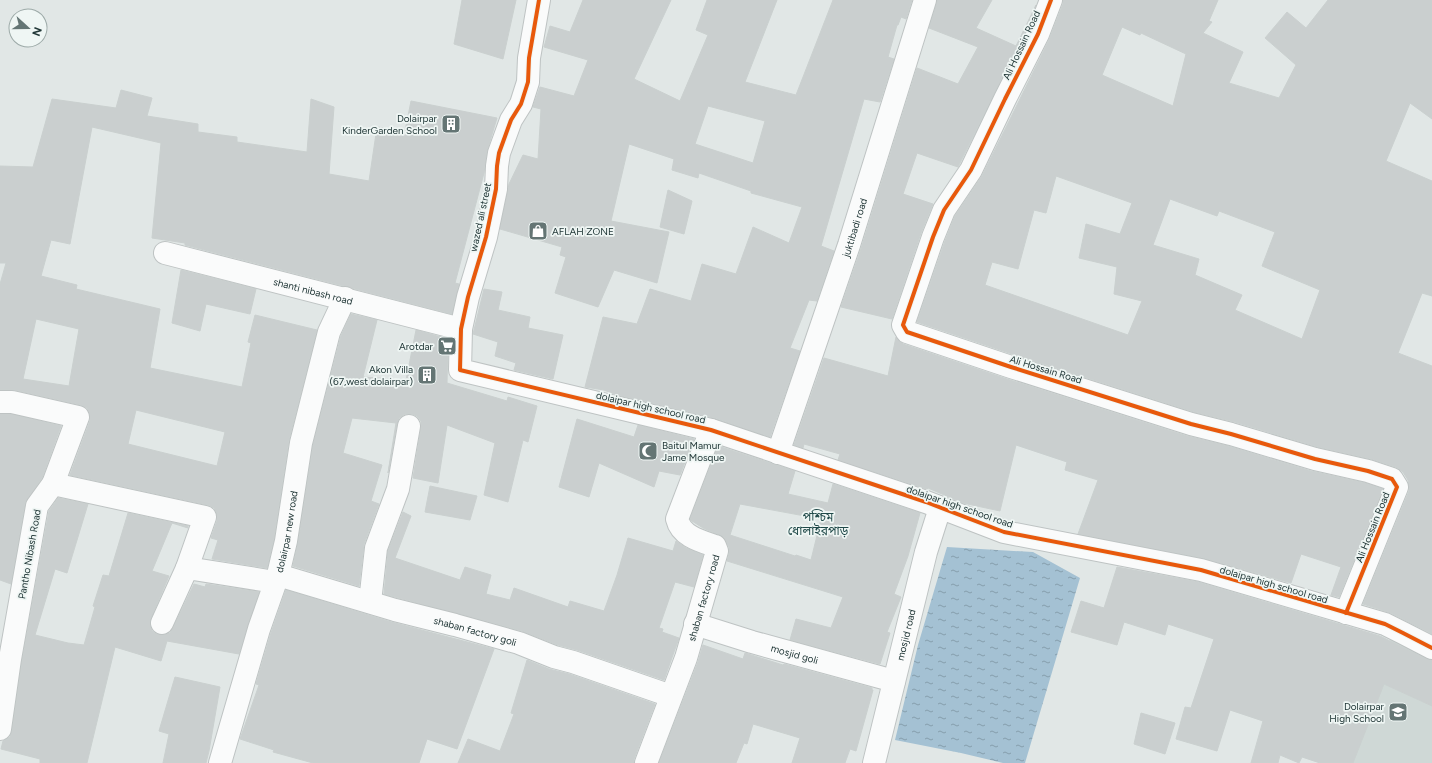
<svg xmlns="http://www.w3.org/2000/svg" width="1432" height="763" viewBox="0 0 1432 763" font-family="Figtree,'Noto Sans Bengali',sans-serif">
<defs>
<pattern id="water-ripples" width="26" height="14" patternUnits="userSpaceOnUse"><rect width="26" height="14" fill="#a4c1d3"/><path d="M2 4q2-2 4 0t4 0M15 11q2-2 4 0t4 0" fill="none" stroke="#859eac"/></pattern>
</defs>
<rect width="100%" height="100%" fill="#e1e7e6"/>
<polygon fill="#cfd8d6" points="1391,638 1432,661 1432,763 1346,763"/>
<polygon fill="url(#water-ripples)" points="947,547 1033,552 1080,578 1025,763 1003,763 961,753 895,740 918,645"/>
<g fill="#cacfcf" stroke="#cad0cf" fill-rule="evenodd">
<polygon points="462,0 516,0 503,59 454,44"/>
<path d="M583,0H671L634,79L680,101L708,35L696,30L707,0H777L745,82L796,95L833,0H912L906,19L901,17L898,25H897L888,57L894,59L880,102L864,99L821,246L834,251L817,301L809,300L790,348L800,351L770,437L714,418L617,395L604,390L585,387L603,317L637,324L650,289L691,301L702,264L736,274L753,227L789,243L802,207L751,193V191L699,173L698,178L672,170L674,159L629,144L611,221L669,232L657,283L614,270L598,307L555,293L566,257L560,255L562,247L500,229L509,184L523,155L538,159L541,109L533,107L540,87L574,96L588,60L544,47L550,26L570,32ZM708,106L765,121L753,163L695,144Z"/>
<polygon points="937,0 992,0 976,28 1016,46 1036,5 1027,29 958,167 917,153 903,194 933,204 921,233 892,319 841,307 861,249 917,68 958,84 978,47 929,28"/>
<path d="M1063,0H1218L1209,21L1212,22L1203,33L1243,52L1229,83L1279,98L1296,65L1265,38L1287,12L1306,28L1328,0H1432V119L1410,103L1386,161L1432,181V296L1422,293L1398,353L1432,366V634L1391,613L1363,604L1409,491V486L1408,480L1403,472L1396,467L1371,459L1318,447L1235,422L1194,412L1015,355L917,322L945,241L955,216L982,176L1049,40L1063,4ZM1122,27L1140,35L1141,33L1186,54L1173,106L1102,75ZM1056,176L1132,203L1120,234L1086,224L1079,258L1117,267L1114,294L1142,301L1128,335L985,285L992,262L1018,269L1034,210L1046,213ZM1170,199L1217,216L1219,211L1275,232L1262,266L1320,290L1302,339L1235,310L1242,295L1195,275L1199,259L1153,245Z"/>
<path d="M121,90L152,98L147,116L198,124V132L237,137V142L307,152L311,99L334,107L329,174L369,181L377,127L405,131L411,101L497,118L487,151L484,173L455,283L459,284L452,314L185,245V243L152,238L161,143L92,127L70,244L51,240L41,276L77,285L76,289L160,309L150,368L242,387L251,343L248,342L255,315L317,330L289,440L274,539L267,568L212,559L218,540L211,538L217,521V515L214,508L208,505L70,475L90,421V414L87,408L81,405L15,390H0V284L6,263H0V166L33,167L52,99L116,108ZM36,319L79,329L69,386L23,379ZM136,410L225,432L217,466L128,444Z"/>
<polygon points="668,190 692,201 684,234 660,227"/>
<polygon points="181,270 256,289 250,314 206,304 200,331 172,323"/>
<polygon points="484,289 502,292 498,310 530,317 528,328 563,335 553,379 514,370 516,363 495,356 498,342 473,334"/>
<polygon points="351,314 377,320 363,377 406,380 416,330 448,339 447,383 507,401 508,397 537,406 528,442 523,440 508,502 484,495 495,443 447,425 438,483 413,478 421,428 421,421 417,416 412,414 405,414 399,418 397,424 388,473 396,423 352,418 343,453 382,465 371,501 379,504 364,544 359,586 293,566 298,543 313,445 341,336"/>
<polygon points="896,337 903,344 1007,379 1187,436 1228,446 1311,471 1365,483 1383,489 1339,597 1331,595 1341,567 1301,554 1291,583 1203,558 1078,534 1098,480 1065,470 1067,462 1016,445 1000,511 963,503 928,488 927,489 838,460 840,454 804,444 803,448 794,445 824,358 888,376"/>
<polygon points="0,414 11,414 61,426 42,478 25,504 11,584 0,580"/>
<polygon points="577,419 634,437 638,425 694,439 680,475 659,471 654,487 599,463 589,497 559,487"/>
<path d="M718,446L795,471L788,494L828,503L833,484L920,513L908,556L894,594L901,597L887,632L890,633L880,664L790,640L796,619L831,628L843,597L727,561L729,554V547L724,537L703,528L692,521L690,519ZM740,504L821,519L811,560L796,555L795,556L730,535Z"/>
<polygon points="430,486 477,496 470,520 425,512"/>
<polygon points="58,498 88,504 67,573 55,569 35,635 68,643 84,645 95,607 93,606 103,575 109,576 128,513 188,526 188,528 172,523 152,571 169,576 151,618 150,625 152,631 156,634 164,635 170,633 173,628 194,584 205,587 206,584 259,592 239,654 167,641 161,661 115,647 87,763 40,763 40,759 1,749 3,741 10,737 12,731 22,661 49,511"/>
<polygon points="403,512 411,516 395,558 460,580 465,567 491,575 486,594 510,600 514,588 568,607 570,601 604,611 617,575 628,538 673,551 676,541 686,548 703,555 694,587 675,582 659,628 663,629 662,632 679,638 664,680 577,650 558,645 522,631 384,594 388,551"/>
<polygon points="1117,567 1198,582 1380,636 1426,659 1432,660 1432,706 1384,684 1353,763 1320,763 1302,757 1299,763 1280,755 1278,763 1251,763 1263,721 1230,710 1217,751 1176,739 1185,707 1191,708 1214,639 1168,624 1165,635 1124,622 1117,645 1071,632 1081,601 1104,608"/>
<polygon points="286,590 391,622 494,649 457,749 427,739 419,763 313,763 273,752 274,750 240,739 259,685 256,684 271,633"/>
<polygon points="703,645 743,659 745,653 783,665 784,664 872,688 872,690 873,690 856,751 850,749 845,763 792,763 800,738 753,724 747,744 744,743 736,763 659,763 698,662"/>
<polygon points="527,660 549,669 569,674 655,704 634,759 634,763 458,763 468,739 500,751 514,714 511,713"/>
<polygon points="175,677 220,687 209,751 206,763 163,763 169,734 159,731"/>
<polygon points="1141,713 1175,723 1165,754 1134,744"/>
</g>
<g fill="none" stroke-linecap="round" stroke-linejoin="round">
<defs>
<g id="minor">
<polyline points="539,0 529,58 528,82 521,104 511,120 499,153 497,166 496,189 486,237 468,297 461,329 460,370 711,430 926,502 1004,532 1201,570 1385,624 1403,633 1432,648"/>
<polyline points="1051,0 1038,34 1005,99 971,170 944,210 933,237 903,325 907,332 1011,367 1191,424 1231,434 1315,459 1368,471 1392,479 1397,487 1346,613"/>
<path id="s1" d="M165,253L461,329"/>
<polyline points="0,402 12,402 78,417 53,484 37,506 10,659 0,729"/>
<path id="s2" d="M778,453L849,245L925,0"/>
<polyline points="53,484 205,517 187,568"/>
<path id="s3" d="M278,575L395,610L455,625L519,643L554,657L573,662L671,696"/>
<polyline points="370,602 376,548 398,489 409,426"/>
<polyline points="162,623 187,568 275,582"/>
<path id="s4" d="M695,624L752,642L894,681"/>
<path id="s5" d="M220,763L259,629L278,575L286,541L301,443L329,332L345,298"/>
<path id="s6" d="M646,763L686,658L717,551L715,546C700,541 681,536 677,519L711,430"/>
<path id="s7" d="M874,763L926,552L940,508"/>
</g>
</defs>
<use href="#minor" stroke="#bec3c3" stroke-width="24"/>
<use href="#minor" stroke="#fafbfb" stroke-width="22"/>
<defs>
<g id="cycleway">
<polyline points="539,0 529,58 528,82 521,104 511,120 499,153 497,166 496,189 486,237 468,297 461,329 460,370 711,430 926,502 1004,532 1201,570 1385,624 1403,633 1432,648"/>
<polyline points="1051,0 1038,34 1005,99 971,170 944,210 933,237 903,325 907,332 1011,367 1191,424 1231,434 1315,459 1368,471 1392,479 1397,487 1346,613"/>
</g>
</defs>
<use href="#cycleway" stroke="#eff6f4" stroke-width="6"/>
<use href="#cycleway" stroke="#e8590c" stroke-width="4"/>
</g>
<defs>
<symbol id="building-square" viewBox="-11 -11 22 22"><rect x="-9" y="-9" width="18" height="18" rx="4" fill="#647574" stroke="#eff6f4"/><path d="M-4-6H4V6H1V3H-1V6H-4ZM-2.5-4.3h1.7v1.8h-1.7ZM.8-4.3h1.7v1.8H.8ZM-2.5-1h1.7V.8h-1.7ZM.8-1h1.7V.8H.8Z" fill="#fff"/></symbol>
<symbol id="shop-square" viewBox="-11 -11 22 22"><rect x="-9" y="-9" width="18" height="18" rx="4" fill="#647574" stroke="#eff6f4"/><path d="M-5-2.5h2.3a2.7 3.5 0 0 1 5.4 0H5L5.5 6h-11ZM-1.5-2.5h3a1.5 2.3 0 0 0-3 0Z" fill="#fff"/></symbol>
<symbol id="supermarket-square" viewBox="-11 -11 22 22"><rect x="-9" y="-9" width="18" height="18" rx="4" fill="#647574" stroke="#eff6f4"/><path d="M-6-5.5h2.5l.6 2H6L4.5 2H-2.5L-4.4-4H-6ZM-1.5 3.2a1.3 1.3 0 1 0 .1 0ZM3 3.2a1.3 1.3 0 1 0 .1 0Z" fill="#fff"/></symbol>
<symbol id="mosque-square" viewBox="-11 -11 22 22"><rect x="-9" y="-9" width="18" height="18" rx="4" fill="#647574" stroke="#eff6f4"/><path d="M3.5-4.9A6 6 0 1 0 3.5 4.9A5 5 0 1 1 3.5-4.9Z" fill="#fff"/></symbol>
<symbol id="school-square" viewBox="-11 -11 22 22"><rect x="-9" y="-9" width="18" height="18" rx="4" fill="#647574" stroke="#eff6f4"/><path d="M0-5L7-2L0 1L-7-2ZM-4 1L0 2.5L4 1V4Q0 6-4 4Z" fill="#fff"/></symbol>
</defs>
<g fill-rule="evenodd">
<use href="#building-square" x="440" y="113" width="22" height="22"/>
<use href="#shop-square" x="527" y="220" width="22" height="22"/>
<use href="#supermarket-square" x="436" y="335" width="22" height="22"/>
<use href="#building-square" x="416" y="364" width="22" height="22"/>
<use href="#mosque-square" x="637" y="440" width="22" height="22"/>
<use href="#school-square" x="1387" y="701" width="22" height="22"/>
</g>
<g text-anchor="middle" stroke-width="3.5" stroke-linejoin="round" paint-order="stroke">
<g font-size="10" fill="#213737" stroke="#eff6f4">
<text transform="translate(1021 45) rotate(-65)" y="4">Ali Hossain Road</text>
<text transform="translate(480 217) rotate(-78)" y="4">wazed ali street</text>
<text dy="4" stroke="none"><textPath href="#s2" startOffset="238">juktibadi road</textPath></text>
<text dy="4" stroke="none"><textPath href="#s1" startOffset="153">shanti nibash road</textPath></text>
<text transform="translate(1046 369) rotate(17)" y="4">Ali Hossain Road</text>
<text transform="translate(651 407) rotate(13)" y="4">dolaipar high school road</text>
<text transform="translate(960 506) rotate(19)" y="4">dolaipar high school road</text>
<text transform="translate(1372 527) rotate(-68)" y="4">Ali Hossain Road</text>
<text dy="4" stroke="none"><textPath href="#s5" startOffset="241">dolairpar new road</textPath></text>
<text transform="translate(29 554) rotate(-80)" y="4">Pantho Nibash Road</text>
<text transform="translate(1274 584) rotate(16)" y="4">dolaipar high school road</text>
<text dy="4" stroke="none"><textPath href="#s6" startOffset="175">shaban factory road</textPath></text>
<text dy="4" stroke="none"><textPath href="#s3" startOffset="205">shaban factory goli</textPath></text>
<text dy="4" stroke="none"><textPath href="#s7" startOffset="132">mosjid road</textPath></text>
<text dy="4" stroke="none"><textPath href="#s4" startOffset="104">mosjid goli</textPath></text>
</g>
<g font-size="10" fill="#213737" stroke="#eff6f4" text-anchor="end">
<text x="437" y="122">Dolairpar<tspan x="437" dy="12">KinderGarden School</tspan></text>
<text x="552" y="235" text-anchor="start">AFLAH ZONE</text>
<text x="433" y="350">Arotdar</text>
<text x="413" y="373">Akon Villa<tspan x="413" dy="12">(67,west dolairpar)</tspan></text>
<text x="662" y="449" text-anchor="start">Baitul Mamur<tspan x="662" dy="12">Jame Mosque</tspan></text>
<text x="1384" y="710">Dolairpar<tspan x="1384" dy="12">High School</tspan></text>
</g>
<g font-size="12" fill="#1f4848" stroke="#eff6f4">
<text x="818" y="521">পশ্চিম<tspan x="818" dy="14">ধোলাইরপাড়</tspan></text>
</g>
</g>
<g transform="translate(28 28) rotate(111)"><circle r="19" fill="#eff6f4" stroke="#9daaa8"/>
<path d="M0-3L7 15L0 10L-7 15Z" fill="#647574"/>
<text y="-6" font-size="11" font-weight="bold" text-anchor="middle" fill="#213737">N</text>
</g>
</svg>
